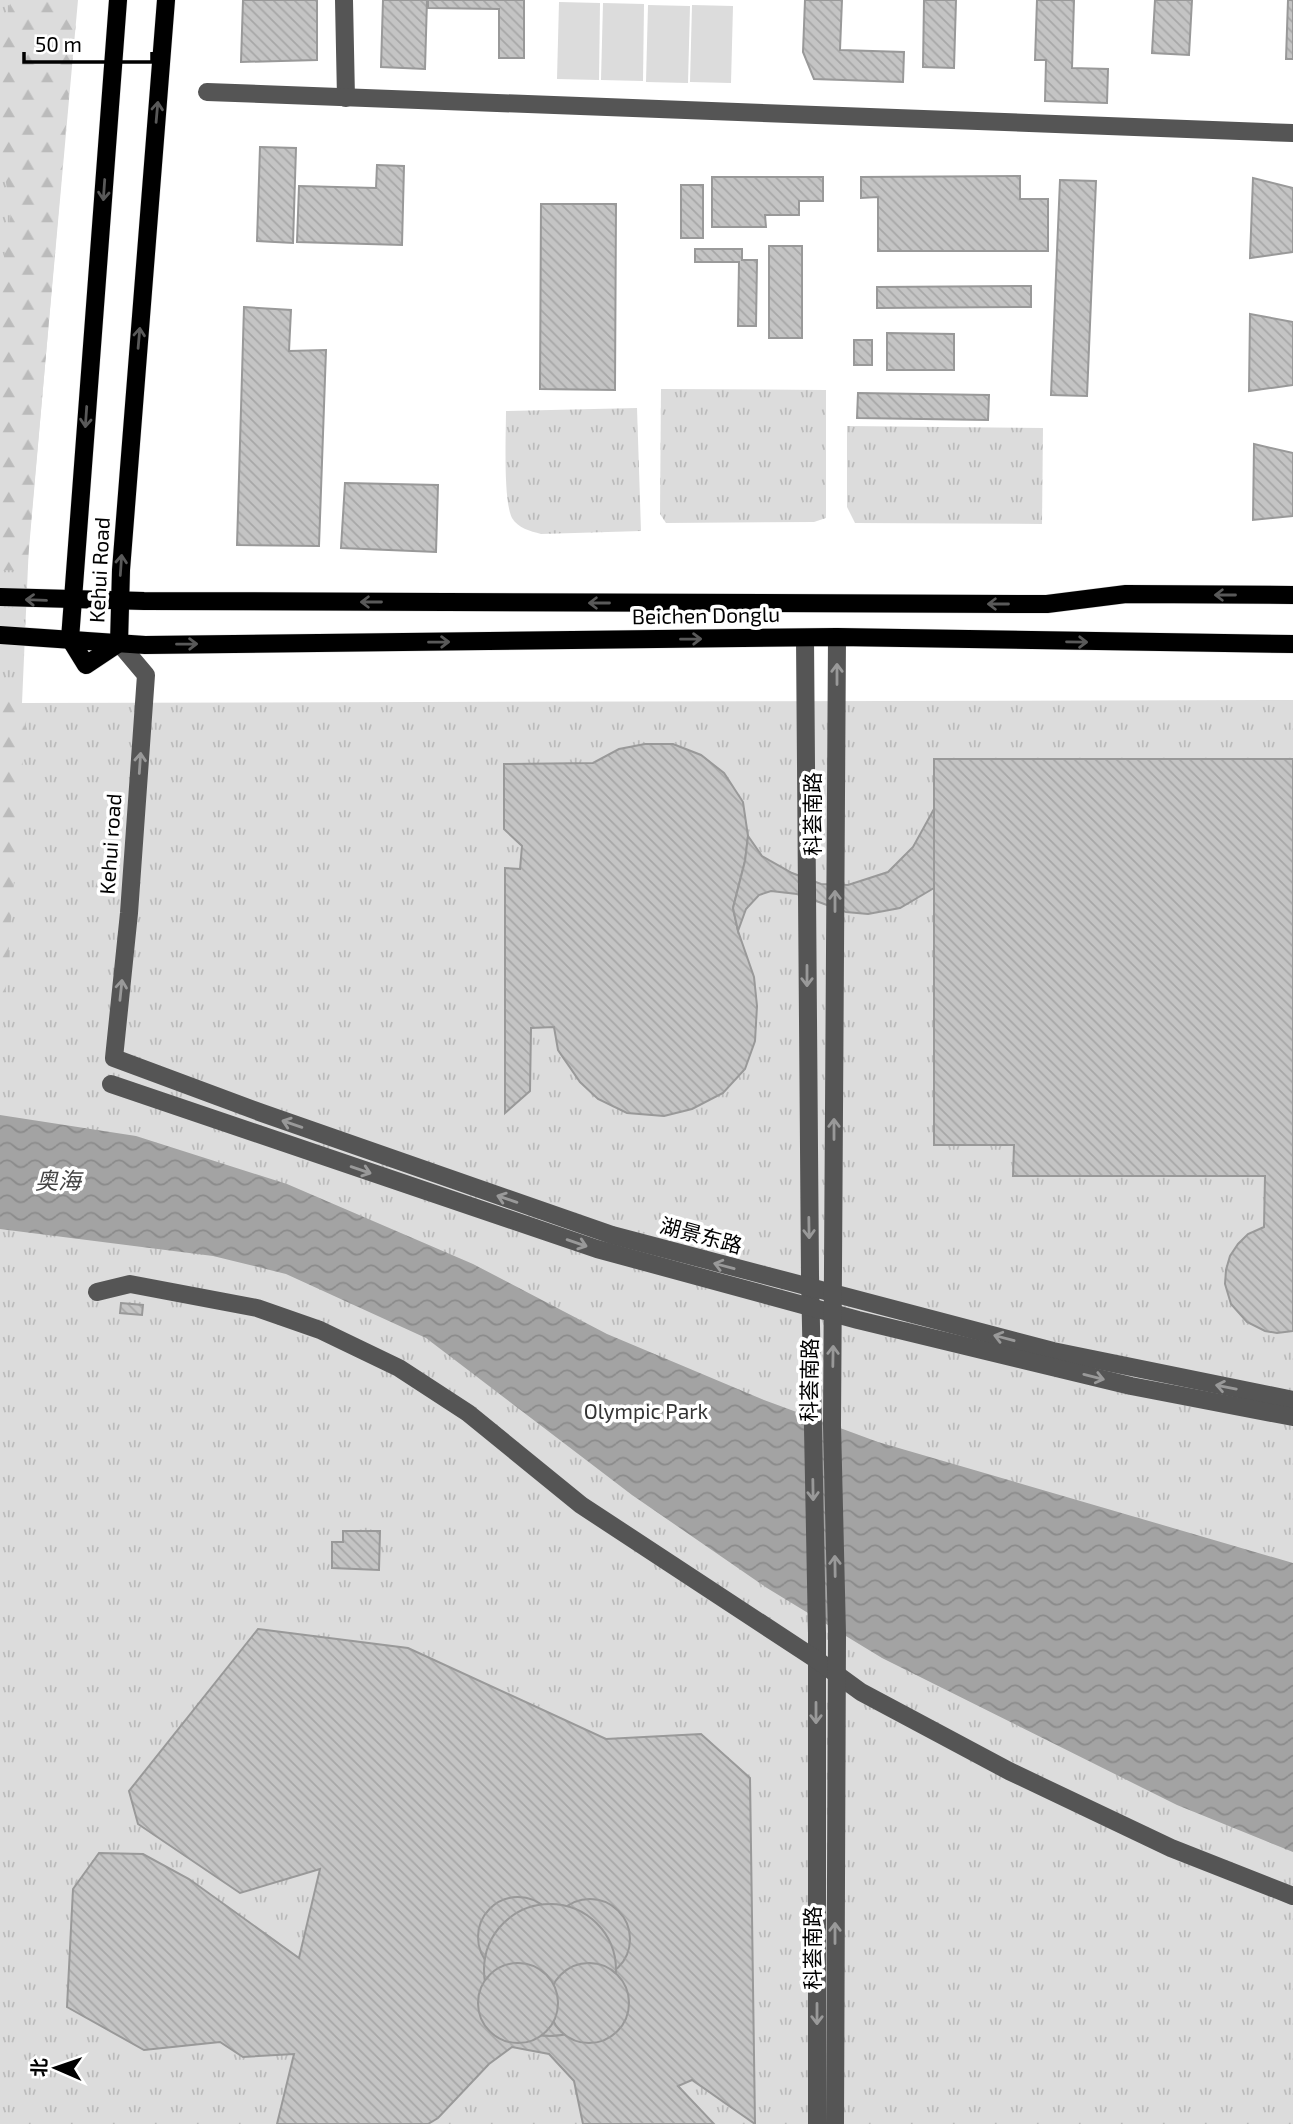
<svg xmlns="http://www.w3.org/2000/svg" width="1293" height="2124" viewBox="0 0 1293 2124" font-family="'Exo 2','Noto Sans SC',sans-serif">
<defs>
<pattern id="grass-tufts" width="24" height="20" patternUnits="userSpaceOnUse" patternTransform="scale(1.75)"><rect width="24" height="20" fill="#dcdcdc"/><path d="M3 7l-1-3M5 7V3M7 7l1-3M15 17l-1-3M17 17v-4M19 17l1-3" fill="none" stroke="#bbb"/></pattern>
<pattern id="forest-firs" width="22" height="20" patternUnits="userSpaceOnUse" patternTransform="scale(1.75)"><rect width="22" height="20" fill="#dcdcdc"/><path d="M5 1l3.5 6h-7zM16 11l3.5 6h-7z" fill="#bbb"/></pattern>
<pattern id="water-waves" width="16" height="10" patternUnits="userSpaceOnUse" patternTransform="scale(1.75)"><rect width="16" height="10" fill="#a3a3a3"/><path d="M0 5q4-4 8 0t8 0" fill="none" stroke="#8b8b8b"/></pattern>
<pattern id="building-back-hatch" width="6" height="6" patternUnits="userSpaceOnUse" patternTransform="scale(1.75)"><rect width="6" height="6" fill="#c4c4c4"/><path d="M-1 5l2 2M0 0l6 6M5-1l2 2" fill="none" stroke="#a7a7a7"/></pattern>
</defs>
<rect width="100%" height="100%" fill="#fff"/>
<g fill="url(#grass-tufts)">
<polygon points="0,0 78,0 29,543 22,703 1293,700 1293,2124 0,2124"/>
<polygon points="661,389 826,390 826,518 814,522 666,523 660,514"/>
<path d="M637,408L641,531L541,534C530,531 518,528 512,518C503,500 506,435 506,411Z"/>
<polygon points="847,426 1043,428 1042,524 855,523 847,507"/>
</g>
<g fill="url(#forest-firs)">
<polygon points="11,0 77,0 27,571 0,570 0,285 11,212 0,148 0,43"/>
<polygon points="0,680 27,710 0,1064"/>
</g>
<g fill="#dcdcdc">
<polygon points="559,2 600,3 599,80 557,79"/>
<polygon points="603,3 644,4 643,81 601,80"/>
<polygon points="648,5 690,6 688,83 646,82"/>
<polygon points="692,5 733,6 731,83 690,82"/>
</g>
<polygon fill="url(#water-waves)" points="0,1115 136,1136 287,1184 473,1264 607,1334 764,1400 878,1442 1293,1563 1293,1852 1177,1805 882,1658 767,1588 632,1495 426,1338 286,1274 213,1256 0,1229"/>
<g fill="url(#building-back-hatch)" stroke="#999" stroke-width="2">
<polygon points="243,0 317,0 317,60 241,62"/>
<polygon points="383,0 427,0 425,69 381,67"/>
<polygon points="428,0 524,0 524,58 499,58 499,9 428,8"/>
<polygon points="805,0 842,0 840,50 904,52 903,82 814,79 803,52"/>
<polygon points="924,0 956,0 954,68 923,67"/>
<polygon points="1037,0 1074,0 1072,68 1108,69 1107,103 1045,101 1046,60 1035,60"/>
<polygon points="1155,0 1192,0 1189,55 1152,53"/>
<polygon points="1288,0 1293,0 1293,59 1286,59"/>
<polygon points="260,147 296,148 293,243 257,241"/>
<polygon points="377,165 404,166 402,245 297,242 299,186 376,188"/>
<polygon points="1020,176 1020,199 1048,199 1048,251 878,251 878,197 861,198 861,177"/>
<polygon points="712,177 823,177 823,201 799,201 799,215 765,215 766,227 712,227"/>
<polygon points="1253,178 1293,188 1293,252 1250,258"/>
<polygon points="1060,180 1096,181 1087,396 1051,395"/>
<rect x="681" y="185" width="22" height="53"/>
<polygon points="541,204 616,204 615,390 540,389"/>
<rect x="769" y="246" width="33" height="92"/>
<polygon points="695,249 742,249 742,260 757,260 756,326 738,326 739,262 695,262"/>
<polygon points="1031,286 1031,307 877,308 877,287"/>
<polygon points="244,307 291,310 289,351 326,350 319,546 237,545"/>
<polygon points="1250,314 1293,322 1293,385 1249,391"/>
<polygon points="887,333 954,334 954,370 887,370"/>
<rect x="854" y="340" width="18" height="25"/>
<polygon points="858,393 989,395 988,420 857,418"/>
<polygon points="1254,444 1293,453 1293,516 1253,520"/>
<polygon points="345,483 438,485 436,552 341,548"/>
<polygon points="645,744 673,744 701,755 724,773 743,802 748,836 745,861 733,908 738,931 754,977 757,1006 755,1041 745,1069 723,1093 692,1109 664,1116 627,1113 598,1099 580,1082 558,1050 554,1027 531,1028 530,1091 505,1113 505,868 520,869 522,846 504,829 504,764 593,763 619,749"/>
<polygon points="934,759 1293,759 1293,1331 1277,1333 1265,1331 1247,1322 1231,1304 1225,1284 1226,1270 1230,1256 1238,1244 1248,1234 1264,1227 1265,1176 1013,1176 1014,1145 934,1145"/>
<polygon points="934,809 934,888 900,908 868,914 846,912 797,894 771,891 759,895 746,909 738,931 733,908 745,861 748,836 762,856 792,873 821,884 848,885 888,872 913,847"/>
<polygon points="121,1303 143,1305 142,1315 120,1313"/>
<polygon points="343,1531 380,1531 379,1570 332,1568 332,1542 343,1542"/>
<polygon points="258,1629 408,1648 606,1739 701,1734 750,1778 755,2124 692,2080 678,2086 714,2124 583,2124 574,2081 549,2054 512,2047 489,2064 438,2118 428,2124 277,2124 294,2054 243,2057 220,2042 144,2050 67,2007 73,1889 99,1853 143,1854 189,1879 299,1958 320,1869 240,1893 138,1824 129,1791"/>
<circle cx="518" cy="1937" r="40"/>
<circle cx="590" cy="1939" r="40"/>
<circle cx="550" cy="1970" r="66"/>
<circle cx="589" cy="2003" r="40"/>
<circle cx="518" cy="2003" r="40"/>
</g>
<g fill="none" stroke-linecap="round" stroke-linejoin="round">
<defs>
<g id="major">
<polyline points="118,0 70,639 86,665 119,643 121,570 166,0"/>
<polyline points="0,597 144,601 1047,604 1126,594 1293,595"/>
<polyline points="0,635 145,645 837,637 1293,644"/>
</g>
</defs>
<use href="#major" stroke="#dbdbdb" stroke-width="19"/>
<g stroke="#555" stroke-width="18">
<polyline points="344,0 346,98"/>
<polyline points="207,92 1293,133"/>
<polyline points="805,638 810,1275 817,1633 817,2124"/>
<polyline points="119,643 146,675 129,913 114,1058 262,1113 612,1235 1053,1351 1293,1400"/>
<polyline points="111,1084 597,1249 858,1320 1131,1386 1293,1417"/>
<polyline points="97,1292 130,1284 257,1308 320,1330 399,1368 468,1413 581,1505 817,1660 861,1692 1009,1771 1171,1848 1293,1896"/>
<polyline points="835,2124 837,1634 832,1425 837,637"/>
</g>
<use href="#major" stroke="#000" stroke-width="18"/>
</g>
<defs><path id="oneway-shaft" d="M-6 0H5M1.5-3L5.5 0L1.5 3" fill="none" stroke-width="1.6" stroke-linecap="round" stroke-linejoin="round" transform="scale(1.75)"/></defs>
<g stroke="#595959">
<use href="#oneway-shaft" transform="translate(157 112) rotate(-85)"/>
<use href="#oneway-shaft" transform="translate(104 190) rotate(94)"/>
<use href="#oneway-shaft" transform="translate(139 338) rotate(-85)"/>
<use href="#oneway-shaft" transform="translate(86 417) rotate(94)"/>
<use href="#oneway-shaft" transform="translate(121 565) rotate(-86)"/>
<use href="#oneway-shaft" transform="translate(1225 595) rotate(-180)"/>
<use href="#oneway-shaft" transform="translate(36 600) rotate(-178)"/>
<use href="#oneway-shaft" transform="translate(371 602) rotate(-180)"/>
<use href="#oneway-shaft" transform="translate(599 603) rotate(-180)"/>
<use href="#oneway-shaft" transform="translate(998 604) rotate(-180)"/>
<use href="#oneway-shaft" transform="translate(691 639) rotate(-1)"/>
<use href="#oneway-shaft" transform="translate(439 642) rotate(-1)"/>
<use href="#oneway-shaft" transform="translate(1077 642) rotate(1)"/>
<use href="#oneway-shaft" transform="translate(187 644) rotate(-1)"/>
</g>
<g stroke="#999">
<use href="#oneway-shaft" transform="translate(837 674) rotate(-90)"/>
<use href="#oneway-shaft" transform="translate(140 763) rotate(-86)"/>
<use href="#oneway-shaft" transform="translate(835 901) rotate(-90)"/>
<use href="#oneway-shaft" transform="translate(807 976) rotate(90)"/>
<use href="#oneway-shaft" transform="translate(121 990) rotate(-84)"/>
<use href="#oneway-shaft" transform="translate(292 1124) rotate(-161)"/>
<use href="#oneway-shaft" transform="translate(834 1129) rotate(-90)"/>
<use href="#oneway-shaft" transform="translate(361 1170) rotate(19)"/>
<use href="#oneway-shaft" transform="translate(507 1199) rotate(-161)"/>
<use href="#oneway-shaft" transform="translate(809 1228) rotate(89)"/>
<use href="#oneway-shaft" transform="translate(577 1243) rotate(19)"/>
<use href="#oneway-shaft" transform="translate(724 1266) rotate(-165)"/>
<use href="#oneway-shaft" transform="translate(1004 1338) rotate(-165)"/>
<use href="#oneway-shaft" transform="translate(833 1356) rotate(-89)"/>
<use href="#oneway-shaft" transform="translate(1094 1377) rotate(14)"/>
<use href="#oneway-shaft" transform="translate(1226 1387) rotate(-169)"/>
<use href="#oneway-shaft" transform="translate(813 1490) rotate(89)"/>
<use href="#oneway-shaft" transform="translate(835 1566) rotate(-91)"/>
<use href="#oneway-shaft" transform="translate(816 1713) rotate(90)"/>
<use href="#oneway-shaft" transform="translate(835 1933) rotate(-90)"/>
<use href="#oneway-shaft" transform="translate(817 2014) rotate(90)"/>
</g>
<g text-anchor="middle" stroke-width="7" stroke-linejoin="round" paint-order="stroke">
<g font-size="21" fill="#000" stroke="#fff">
<text transform="translate(100 570) rotate(-87)" y="7">Kehui Road</text>
<text transform="translate(706 616) rotate(-1)" y="7">Beichen Donglu</text>
<text transform="translate(813 814) rotate(-90)" y="7">科荟南路</text>
<text transform="translate(111 844) rotate(-86)" y="7">Kehui road</text>
<text transform="translate(701 1236) rotate(15)" y="7">湖景东路</text>
<text transform="translate(810 1380) rotate(-89)" y="7">科荟南路</text>
<text transform="translate(813 1948) rotate(-90)" y="7">科荟南路</text>
</g>
<g font-size="21" fill="#333" stroke="#fff">
<text x="646" y="1419">Olympic Park</text>
</g>
<g font-size="23" font-style="italic" fill="#444" stroke="#fff">
<text x="58" y="1189">奥海</text>
</g>
</g>
<g transform="translate(56 2068) rotate(272)" stroke="#ffffff" stroke-width="5" paint-order="stroke">
<path d="M0-5L12 26L0 18L-12 26Z" fill="#000000"/>
<text y="-10" font-size="19" font-weight="bold" text-anchor="middle" fill="#000000">北</text>
</g>
<path d="M24 52v10h128v-10" fill="none" stroke="#000000" stroke-width="3.5"/>
<text x="35" y="52" font-size="21" fill="#000000" stroke="#ffffff" stroke-width="5" paint-order="stroke">50 m</text>
</svg>
